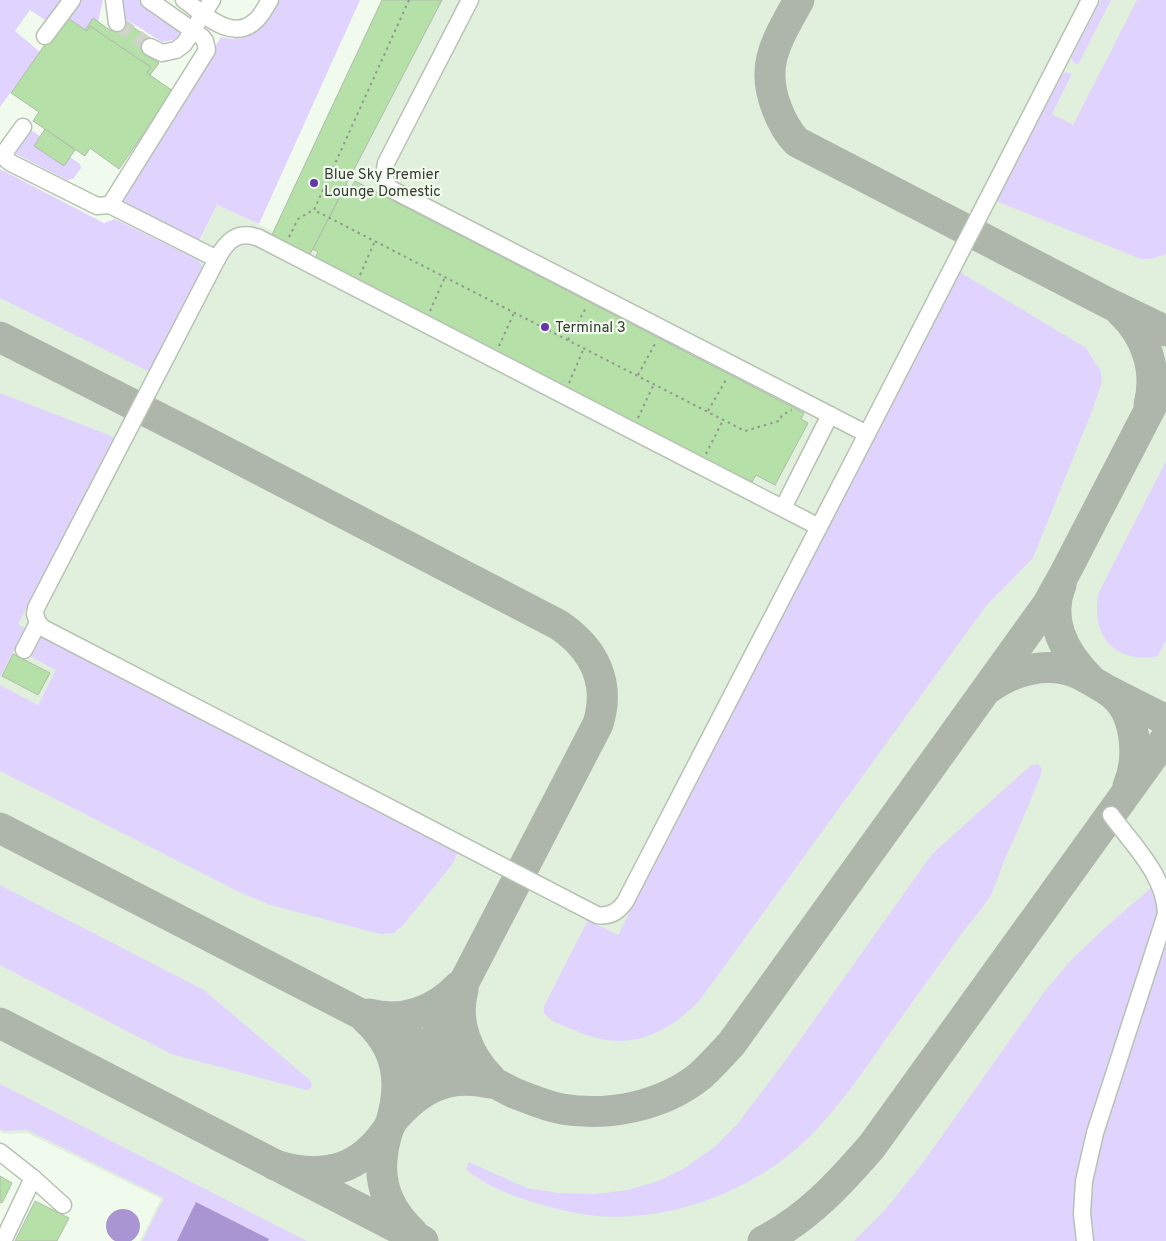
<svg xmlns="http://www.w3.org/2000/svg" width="1166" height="1241" viewBox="0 0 1166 1241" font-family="Overpass,sans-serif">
<rect width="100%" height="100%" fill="#f1fbed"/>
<polygon fill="#e1f0dc" points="382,0 1166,0 1166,1241 140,1241 161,1199 27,1133 4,1134 0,1132 0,246 192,258 217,205 273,231"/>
<g fill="#e0d4fe">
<polygon points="0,0 66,0 52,19 45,20 30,10 15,31 40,52 0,107"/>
<polygon points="80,0 103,0 98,22 93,18 85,30 65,16"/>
<polygon points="122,0 139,0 178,27 179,36 173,40 162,42 124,18"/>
<path d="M276,0H360L259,224L217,205L199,241L122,203L121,200L144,159L152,154L161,140L163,129L221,37C255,45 260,25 276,0Z"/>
<polygon points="1101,0 1111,0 1078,65 1072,61 1072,56"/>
<polygon points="1137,0 1166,0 1166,254 1151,259 1141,259 996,201 1061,76 1066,72 1072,74 1052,114 1073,125"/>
<polygon points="31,130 80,164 81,168 73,179 67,180 16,154 16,151 28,132"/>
<polygon points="0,169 104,223 115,219 198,260 202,266 201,274 150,372 0,298"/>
<path d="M960,272L1086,348L1101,372L1102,382L1092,411L1033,558L986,606L700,1000C663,1038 624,1053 574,1030C563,1026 551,1022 544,1013V1006L588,920L618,935Z"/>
<polygon points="0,393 114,437 18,624 25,628 0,677"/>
<path d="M1166,461V640L1158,656C1115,665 1089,634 1099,592Z"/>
<polygon points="40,636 458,853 451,866 403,925 394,933 380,934 271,905 239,892 0,771 0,685 38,705 56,670 30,656"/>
<path d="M1038,764L1042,769L1040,777C1029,805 1017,832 1005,859C1000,871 996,885 990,896C982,909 972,920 963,932C944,958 925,984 906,1011C875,1053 846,1101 808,1138C748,1197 648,1231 566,1211C534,1203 491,1192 466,1169L469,1162L527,1188L558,1193L595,1194L628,1190L658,1181L685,1168L717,1145L738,1123L785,1061L932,854L1031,765Z"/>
<polygon points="1166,875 1166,1241 854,1241 884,1211 922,1164 1044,992 1072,959 1108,925"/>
<polygon points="0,885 204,990 311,1081 312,1084 311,1088 306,1090 171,1054 0,965"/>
<polygon points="0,1084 307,1241 142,1241 164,1198 27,1130 5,1131 0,1129"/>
</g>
<g fill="#a895d2">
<polygon points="196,1202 269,1239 268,1241 177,1241"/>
<circle cx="123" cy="1226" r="17"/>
</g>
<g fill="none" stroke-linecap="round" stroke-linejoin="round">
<g stroke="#aeb6ab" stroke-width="31">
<path d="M799,0C778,39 759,64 777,109C782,122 787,132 797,142L1106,302L1166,331"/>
<path d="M1119,310C1146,335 1158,369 1149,405"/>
<path d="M0,337L193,435L559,625C594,649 611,682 598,724L389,1127C360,1171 323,1180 275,1165"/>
<path d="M1061,585C1046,621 1066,655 1091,680"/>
<path d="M989,688C1014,670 1047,661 1077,673C1087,678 1097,684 1107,690C1127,700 1146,710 1166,720"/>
<path d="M1110,692C1137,711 1140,758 1128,786"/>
<path d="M0,828L514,1093C530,1099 545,1106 562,1109C608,1117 663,1106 700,1076C711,1066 722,1054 732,1043L1047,605L1065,573L1166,378"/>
<path d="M463,990C454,1022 468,1056 491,1079"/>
<path d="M369,1014C403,1023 435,1011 459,986"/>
<path d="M366,1019C398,1048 403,1082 391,1122C418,1090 446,1073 489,1083"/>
<polyline points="0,1023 423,1241"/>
<path d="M389,1127C375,1168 380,1201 412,1232"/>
<path d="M763,1241C807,1219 840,1183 872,1146L1166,738"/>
</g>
</g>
<g fill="#b5e0a7" stroke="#b1bbae">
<polygon points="382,0 442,0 308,258 270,239"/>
<polygon points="65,16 87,31 90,26 151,67 147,73 173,91 119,169 90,148 85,156 33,121 39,112 11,93"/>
<polygon points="93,18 111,31 120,18 153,41 144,54 159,63 150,75 147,73 151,67 90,26 87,31 85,30"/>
<polygon points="45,129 75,150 64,166 34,146"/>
<polygon points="355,181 804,413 801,419 808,423 775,485 756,475 752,482 711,462 315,258 318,252 313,249 346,185 351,187"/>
<polygon points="13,654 50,673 38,695 2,676"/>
<polygon points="0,1176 12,1183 2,1203 0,1202"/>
<polygon points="35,1201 69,1218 57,1241 15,1241"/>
</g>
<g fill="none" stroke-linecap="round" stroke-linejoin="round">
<polyline stroke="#ccd5c8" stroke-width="16" stroke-dasharray="16 8" stroke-linecap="butt" points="117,23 150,47"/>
<defs>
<g id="minor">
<polyline points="114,0 117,23"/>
<path d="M184,0C203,13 231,42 254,22C261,17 265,8 270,0"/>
<polyline points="470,0 386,163 384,176 389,188 867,434 1090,0"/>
<polyline points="45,36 72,0"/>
<polyline points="150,47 162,53 176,50 184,44 212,0"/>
<polyline points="23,127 5,152 7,160 11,163 97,206 110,205 217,259"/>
<polyline points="110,205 207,50 205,41 202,37 149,0"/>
<polyline points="783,508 830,415"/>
<path d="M38,623L43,628L597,915C609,917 618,912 625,902L867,434"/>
<path d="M24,650L38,623L35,614L36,608L217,259C227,240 238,230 259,238L819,527"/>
<polyline points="0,1152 33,1178 3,1241"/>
<polyline points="33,1178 63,1205"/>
<path d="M1085,1241L1082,1214L1084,1181L1095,1133L1166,914C1165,875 1133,845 1111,815"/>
</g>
</defs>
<use href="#minor" stroke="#b7c1b4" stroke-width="19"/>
<g stroke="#91988e" stroke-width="2" stroke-dasharray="2.5 4" stroke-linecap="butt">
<polyline points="409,0 314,210 745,431 779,421 782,415 792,410"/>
<polyline points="289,237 298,219 313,210"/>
<polyline points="360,275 375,241"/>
<polyline points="430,311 445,277"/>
<polyline points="568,340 587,306"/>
<polyline points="499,346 514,313"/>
<polyline points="638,375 656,342"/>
<polyline points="569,383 584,348"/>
<polyline points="708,411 727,378"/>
<polyline points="638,418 654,384"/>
<polyline points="706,454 723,420"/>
</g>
<use href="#minor" stroke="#fff" stroke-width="16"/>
</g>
<g fill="#6735ac" stroke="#f1fbed" stroke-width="2">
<circle cx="314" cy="183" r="5"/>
<circle cx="545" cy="327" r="5"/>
</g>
<g text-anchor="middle" stroke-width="4.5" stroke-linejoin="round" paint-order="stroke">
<g font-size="15" fill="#383c36" stroke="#f1fbed" text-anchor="start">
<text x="324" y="179">Blue Sky Premier<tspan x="324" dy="17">Lounge Domestic</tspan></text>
<text x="555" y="332">Terminal 3</text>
</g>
</g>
</svg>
